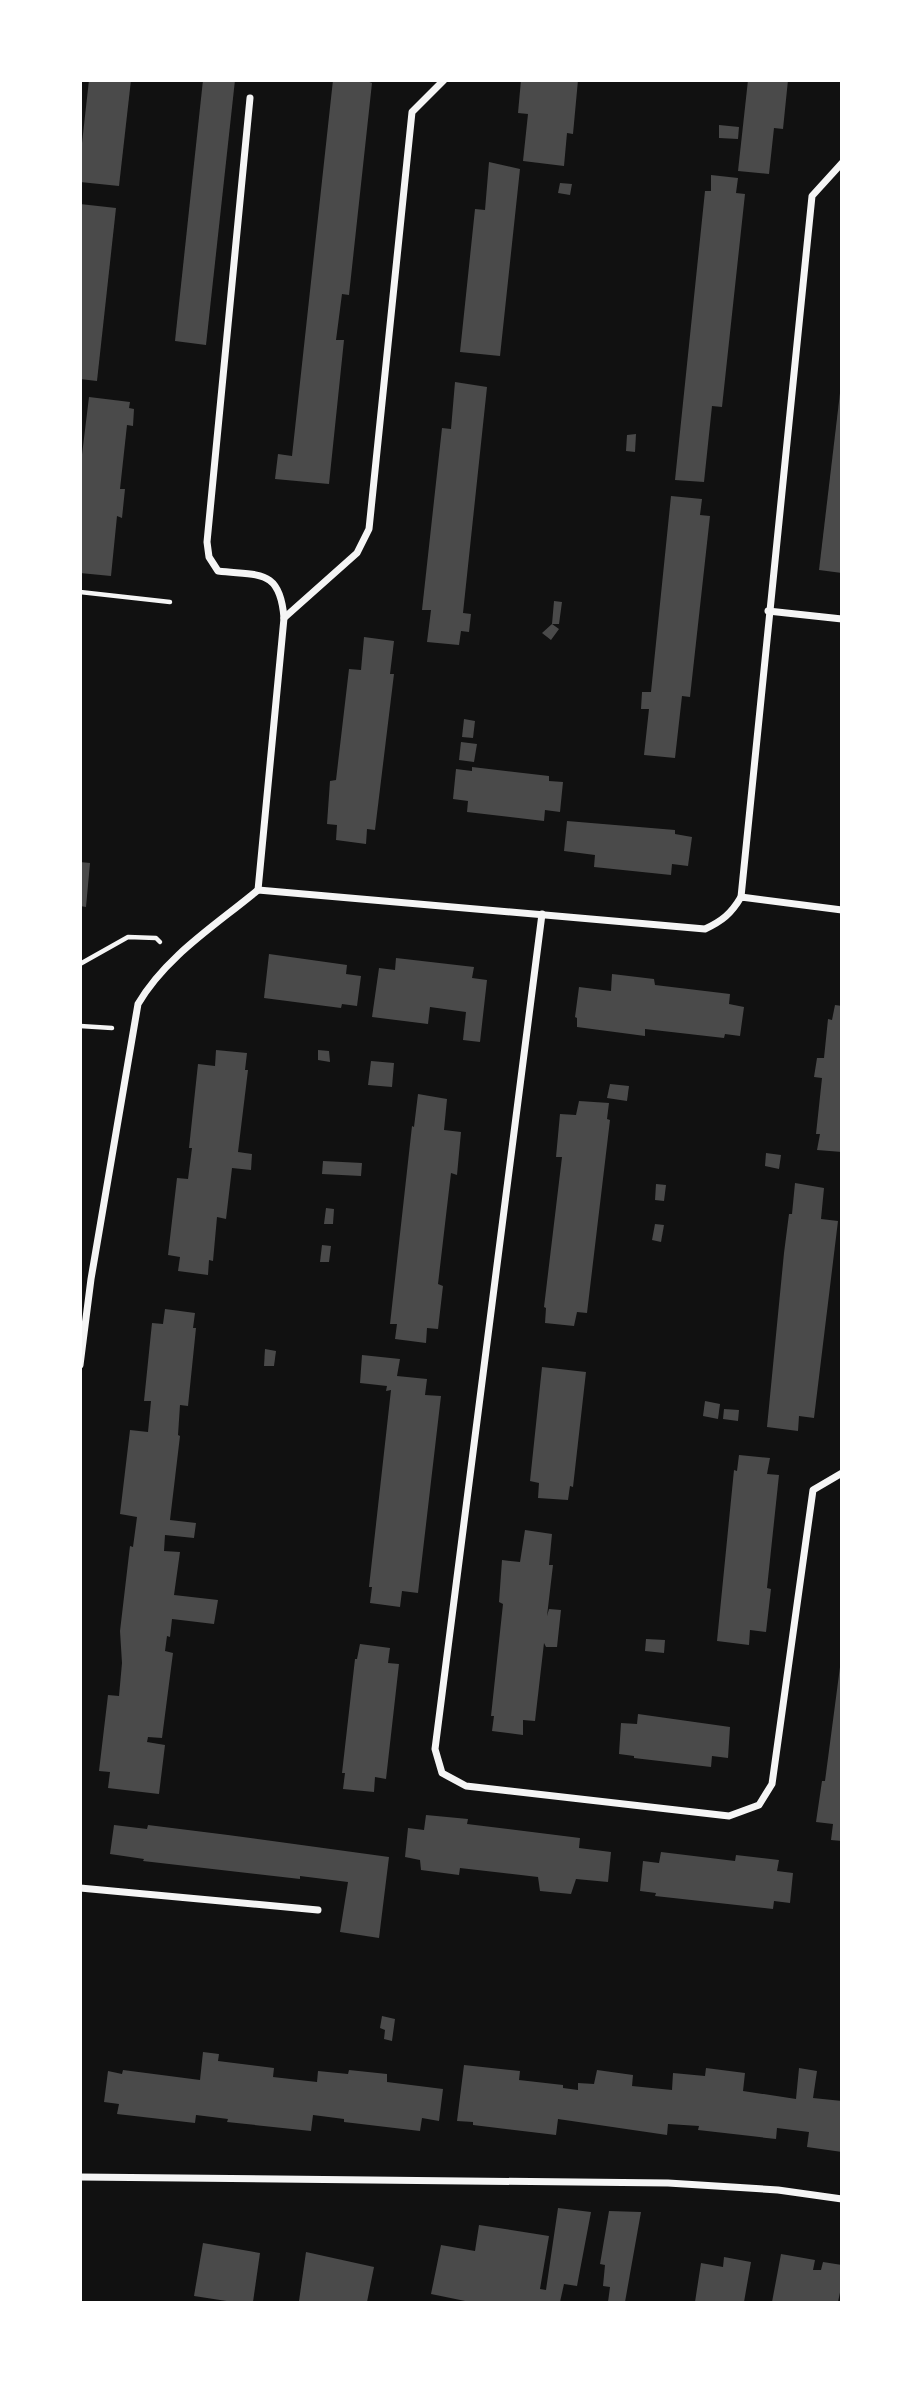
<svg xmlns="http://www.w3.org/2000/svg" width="922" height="2383" viewBox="0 0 922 2383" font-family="'Space Grotesk',sans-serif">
<rect width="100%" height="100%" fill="#111"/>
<g fill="#4a4a4a">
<polygon points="89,80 131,80 119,186 80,182 80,161"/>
<polygon points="203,80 235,80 206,345 175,341"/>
<polygon points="333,80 364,80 372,83 349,295 342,294 336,340 344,340 329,484 275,479 278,454 292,456"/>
<polygon points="521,80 578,80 573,134 567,133 564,166 523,161 528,114 518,113"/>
<polygon points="748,80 788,80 783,129 774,128 769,174 738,171"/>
<polygon points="719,125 739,127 738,139 719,138"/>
<polygon points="489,162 520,169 500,356 460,352 475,209 485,210"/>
<polygon points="711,175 738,178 736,193 745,194 722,407 712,406 704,482 675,480 705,191 711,191"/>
<polygon points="560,183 572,184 570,195 558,193"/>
<polygon points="80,204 116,208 97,381 80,379"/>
<polygon points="455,382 487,387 463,613 471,614 469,632 461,631 459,645 427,642 431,610 422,610 442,428 451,429"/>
<polygon points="840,393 842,393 842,573 819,570"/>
<polygon points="89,397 130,402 129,408 134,409 133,426 127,425 120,489 125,489 122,518 117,516 111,576 80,573 80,471"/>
<polygon points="636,434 635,452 626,451 627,435"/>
<polygon points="671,496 702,499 700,515 710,516 690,697 682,696 675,758 644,755 649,709 641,709 642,692 651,692"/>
<polygon points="554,601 562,602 559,624 552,624 559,629 551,640 542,633 552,624"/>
<polygon points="364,637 394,641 390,674 394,674 375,830 367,829 366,844 336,840 337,825 327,824 330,781 336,780 349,669 361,670"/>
<polygon points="464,719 475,721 473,738 462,737"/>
<polygon points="461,742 477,744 474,762 459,760"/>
<polygon points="472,767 549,776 549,781 563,782 560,812 545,810 544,821 467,812 468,801 453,799 456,769 472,771"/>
<polygon points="567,821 675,830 675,834 692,837 688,866 672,864 671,875 594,867 595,855 564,851"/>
<polygon points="80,862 90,863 86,907 80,906"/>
<polygon points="269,954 347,965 346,974 361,976 357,1006 342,1004 341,1008 264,998"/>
<polygon points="396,958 474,967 472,978 487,980 480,1042 463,1040 466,1012 430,1007 428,1024 372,1017 379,968 395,970"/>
<polygon points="612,974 654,979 655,985 730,994 729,1004 744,1007 740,1036 725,1034 724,1038 645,1029 645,1036 577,1027 577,1018 575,1017 579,987 611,991"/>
<polygon points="835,1005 842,1006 842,1152 817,1150 820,1134 816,1134 822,1078 814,1077 817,1058 824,1058 828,1019 832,1020"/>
<polygon points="216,1050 247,1053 245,1070 248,1070 238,1152 252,1154 251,1170 232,1168 226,1219 217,1217 213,1261 209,1260 208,1275 178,1271 180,1257 168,1255 177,1178 188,1179 192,1148 189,1148 198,1064 215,1066"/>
<polygon points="318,1050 329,1051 330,1062 318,1060"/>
<polygon points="371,1061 394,1063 392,1087 368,1085"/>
<polygon points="610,1084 629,1086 627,1101 607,1098"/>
<polygon points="418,1094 447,1099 444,1130 461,1132 457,1175 451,1173 447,1207 438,1284 443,1286 438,1329 427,1328 426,1343 395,1339 397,1324 390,1324 412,1126 414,1127"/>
<polygon points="579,1101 609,1103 607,1119 610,1120 587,1313 577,1312 574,1326 545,1323 546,1308 544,1307 562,1157 556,1157 560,1114 576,1115"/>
<polygon points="766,1153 781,1155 779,1169 765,1166"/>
<polygon points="323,1161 362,1163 361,1176 322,1174"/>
<polygon points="795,1183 824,1188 821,1219 838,1221 814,1418 799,1416 798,1431 767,1427 784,1253 789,1214 792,1214"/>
<polygon points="656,1184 666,1185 664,1201 655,1200"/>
<polygon points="326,1208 334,1209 333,1224 324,1224"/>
<polygon points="655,1224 664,1225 661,1242 652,1240"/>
<polygon points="322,1245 331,1246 329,1262 320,1262"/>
<polygon points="165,1309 195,1313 193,1328 196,1328 188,1406 180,1405 178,1435 180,1436 170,1520 196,1523 194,1538 165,1535 164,1551 180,1552 174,1595 218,1600 214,1624 172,1619 170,1637 167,1636 165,1651 173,1653 162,1738 148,1737 147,1742 165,1745 159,1794 108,1788 110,1772 99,1771 108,1695 119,1696 122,1663 120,1631 130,1546 133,1547 137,1517 120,1514 130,1430 148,1432 151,1401 144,1401 152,1323 163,1324"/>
<polygon points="265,1349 276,1351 274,1366 264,1366"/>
<polygon points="362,1355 400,1359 397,1376 427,1379 425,1395 441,1396 418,1593 402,1591 400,1607 370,1603 372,1587 369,1587 391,1390 386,1391 387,1386 360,1383"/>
<polygon points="542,1367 586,1372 573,1487 570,1486 568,1500 538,1498 539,1483 530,1481"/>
<polygon points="705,1401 720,1404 718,1419 703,1416"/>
<polygon points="724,1409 739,1410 738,1421 723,1419"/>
<polygon points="739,1455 770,1458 767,1474 779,1475 767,1588 771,1589 766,1632 750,1630 749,1645 717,1641 734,1470 737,1471"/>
<polygon points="525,1530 552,1534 549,1565 553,1565 547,1616 549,1609 561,1610 557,1647 546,1647 544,1643 535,1721 523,1720 523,1735 492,1731 494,1716 491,1716 503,1604 499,1602 502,1560 520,1562"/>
<polygon points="646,1639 665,1640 664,1653 645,1651"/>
<polygon points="360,1644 390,1648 388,1663 399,1664 386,1779 375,1777 374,1792 343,1789 345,1773 342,1773 355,1659 357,1659"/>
<polygon points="840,1667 842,1667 842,1841 831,1840 833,1824 816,1822 822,1781 825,1781"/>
<polygon points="638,1714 730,1727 728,1758 712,1756 711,1767 634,1758 634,1756 619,1754 621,1723 637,1724"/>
<polygon points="426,1815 468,1819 467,1824 580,1838 579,1848 611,1852 608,1882 576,1879 571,1894 540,1891 538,1877 460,1868 459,1875 421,1870 420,1860 405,1857 408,1828 424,1830"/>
<polygon points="114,1825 147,1829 148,1825 228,1835 389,1857 379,1938 340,1932 348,1882 300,1876 300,1879 143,1861 144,1859 110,1854"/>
<polygon points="661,1852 735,1861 736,1855 779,1860 777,1871 793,1873 790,1903 774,1901 773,1909 655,1896 656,1893 640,1891 643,1861 659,1863"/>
<polygon points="382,2016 395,2019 392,2041 384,2039 385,2030 380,2028"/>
<polygon points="203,2052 219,2054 218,2061 274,2068 273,2077 317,2082 318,2071 348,2074 349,2070 387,2074 387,2082 443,2089 439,2121 422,2118 420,2131 344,2122 344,2119 313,2115 311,2131 227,2122 228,2119 196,2115 195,2123 117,2114 119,2104 104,2102 108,2071 122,2074 123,2070 200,2080"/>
<polygon points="464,2065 520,2071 519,2080 563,2085 563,2088 578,2090 578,2083 594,2084 597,2070 633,2075 632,2086 672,2090 673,2073 705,2076 706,2068 745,2073 743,2091 796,2099 799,2068 817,2071 813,2098 842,2101 842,2152 807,2147 809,2132 777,2128 776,2139 698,2130 699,2126 668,2124 667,2135 558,2119 556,2135 473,2125 473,2122 457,2121"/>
<polygon points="558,2208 591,2212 577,2286 564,2284 560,2302 470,2302 431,2294 441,2245 475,2251 479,2225 549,2236 540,2289 546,2290"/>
<polygon points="609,2211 641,2212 625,2302 608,2302 610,2287 603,2286 605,2265 600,2264"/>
<polygon points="203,2243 260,2253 253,2302 233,2302 194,2296"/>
<polygon points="306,2252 374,2267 367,2302 299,2301"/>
<polygon points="781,2254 815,2260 813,2270 821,2270 823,2262 842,2265 842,2283 838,2302 772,2302"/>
<polygon points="724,2257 751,2262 744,2302 695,2302 701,2263 723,2267"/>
</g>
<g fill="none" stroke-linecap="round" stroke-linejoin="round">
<g stroke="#f5f5f5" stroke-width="4.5">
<polyline points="80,592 170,602"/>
<polyline points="80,964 128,937 156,938 160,942"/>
<polyline points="80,1026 112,1028"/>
</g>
<g stroke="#f5f5f5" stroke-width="7">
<path d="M250,98L207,542L209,557L218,571C259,576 280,568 284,618L258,890"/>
<polyline points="768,611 842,619"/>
<polyline points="284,618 357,553 369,529 412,112 444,80"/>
<polyline points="741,897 812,196 842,163"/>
<polyline points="542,914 435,1749 442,1773 466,1786 729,1816 759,1805 772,1784 813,1490 842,1473"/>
<path d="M80,1365L91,1279L138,1004C166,956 216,925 258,890L705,929C722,921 731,914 741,897L842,910"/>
<polyline points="80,1888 318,1910"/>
<polyline points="80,2177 668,2183 778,2190 842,2199"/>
</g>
</g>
<rect width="922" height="2383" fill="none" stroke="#ffffff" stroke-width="164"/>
</svg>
